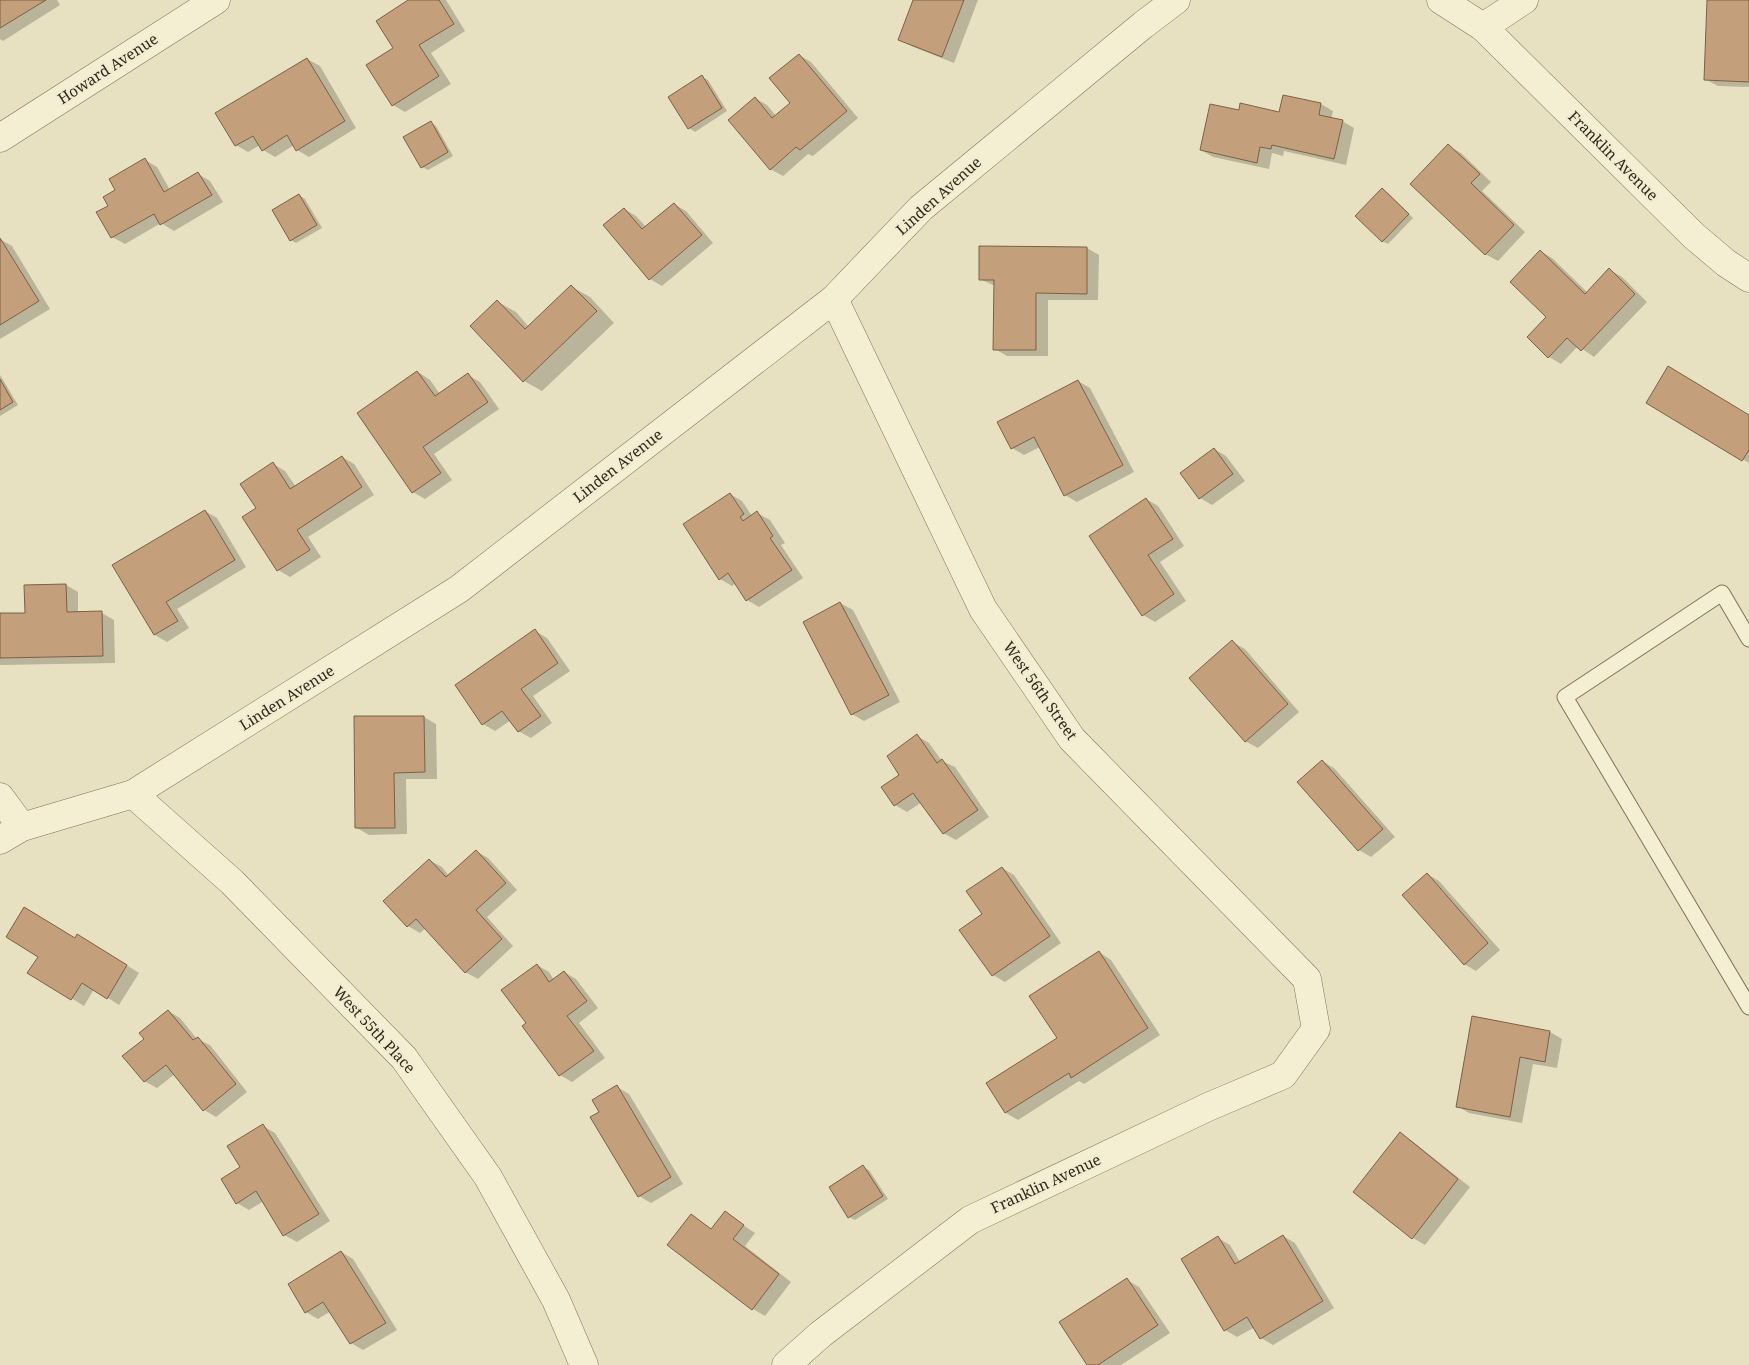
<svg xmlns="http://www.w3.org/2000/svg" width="1749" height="1365" viewBox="0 0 1749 1365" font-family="'Noto Serif',serif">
<rect width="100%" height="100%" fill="#e8e1c1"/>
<g fill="#0003">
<polygon points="0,0 57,0 60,5 3,41 0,39"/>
<polygon points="410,0 446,0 465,31 431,53 451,84 405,112 393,105 395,49"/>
<polygon points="914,0 978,0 954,63 911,46 899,39"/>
<polygon points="1708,0 1749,0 1749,87 1718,86 1705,79"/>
<polygon points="799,55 811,62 858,118 813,156 808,154 783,176 770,169 755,98 767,105 776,116 792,103"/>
<polygon points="307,59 320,66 356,128 309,157 297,150 294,145 275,157 263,150 260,145 248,152 236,145"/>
<polygon points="702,77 708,80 727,111 695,132 689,128 670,97"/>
<polygon points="1321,104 1333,111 1331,119 1342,121 1354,128 1346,165 1284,151 1283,156 1272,153 1269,169 1213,157 1201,150 1240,112 1280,114"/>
<polygon points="431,123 436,126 453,156 428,170 422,167"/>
<polygon points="1449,146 1461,153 1491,182 1482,191 1525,232 1498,261 1485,254"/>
<polygon points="145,160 157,167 170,190 198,174 210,181 223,202 174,231 161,223 125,244 112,237 98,213 110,206 116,190"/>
<polygon points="1383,190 1388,193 1413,218 1388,244 1382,241"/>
<polygon points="299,195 305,199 322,228 296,243 291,240"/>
<polygon points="674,204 686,211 713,243 662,286 650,279 624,209 636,216 646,227"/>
<polygon points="0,239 12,246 50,309 0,339"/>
<polygon points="1087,248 1099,255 1098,300 1048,300 1048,356 1007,356 995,349 995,286 980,279"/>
<polygon points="1540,251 1552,258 1588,293 1610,270 1622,277 1647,302 1594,357 1578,346 1561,364 1549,357 1548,317"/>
<polygon points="572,287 590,297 614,323 542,391 524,381 498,302 516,312 529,327"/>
<polygon points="418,372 430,380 440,394 468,375 480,382 499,409 434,454 452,480 425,499 413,492"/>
<polygon points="0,375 18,405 0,416"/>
<polygon points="1078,381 1090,388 1134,472 1077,502 1065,495 1040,447 1024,455 1012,448"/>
<polygon points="1648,402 1749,416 1749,463"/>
<polygon points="1214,449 1226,456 1245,481 1212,505 1200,498"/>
<polygon points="342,457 354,464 374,495 308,537 321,557 290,577 278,570 258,508 273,464 285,471 296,487"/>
<polygon points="730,494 742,501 752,516 757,513 770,520 785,543 781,545 803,578 759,607 747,600 736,583 732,586 720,579"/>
<polygon points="1146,499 1158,506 1184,546 1160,562 1186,601 1155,622 1143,615"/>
<polygon points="205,511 217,518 246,567 177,609 189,628 167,642 155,635 114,566"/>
<polygon points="66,585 78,592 78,613 102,613 114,620 115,663 0,665 0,614 26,614"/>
<polygon points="840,603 853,610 900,702 864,721 852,714"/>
<polygon points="535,631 547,638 570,671 533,696 552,723 531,738 518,731 511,720 495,731 483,724"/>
<polygon points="1232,642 1245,649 1299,712 1258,748 1245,741"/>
<polygon points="424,717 436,724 437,779 406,779 407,834 369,835 357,828"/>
<polygon points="917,736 929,743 942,761 955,767 989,817 956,840 943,833 922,802 907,812 895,805 901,775"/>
<polygon points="1322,761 1334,768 1395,837 1371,857 1359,850 1298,782"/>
<polygon points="476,851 488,858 517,890 487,917 513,946 478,979 465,972 426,928 420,933 408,926 429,860 442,867 449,876"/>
<polygon points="1002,868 1014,875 1061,943 1005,982 993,975 983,914"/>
<polygon points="1427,874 1439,881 1500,950 1476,971 1464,964"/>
<polygon points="75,939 90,942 139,973 119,1005 94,989 84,1006 29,972"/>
<polygon points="1099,952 1111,960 1160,1035 1084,1084 1079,1081 1018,1120 1006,1113 988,1084 1058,1039"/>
<polygon points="537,965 549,972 554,980 564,972 576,979 598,1008 579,1023 605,1058 572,1082 560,1075 528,1024"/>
<polygon points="168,1011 180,1018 197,1039 210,1045 247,1092 216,1117 204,1110 175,1074 157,1088 144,1081"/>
<polygon points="1473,1018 1550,1032 1562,1039 1557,1068 1533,1064 1522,1123 1469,1113 1457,1106"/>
<polygon points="617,1087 629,1094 683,1184 651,1203 639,1196"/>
<polygon points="263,1126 275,1133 330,1221 297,1242 284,1235 264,1201 249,1210 237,1203 242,1168"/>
<polygon points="1400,1134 1412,1141 1470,1187 1425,1245 1413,1238"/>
<polygon points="863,1167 869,1170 888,1199 855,1220 849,1217"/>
<polygon points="725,1213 755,1233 745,1246 791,1282 765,1316 753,1309 669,1245 691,1215 712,1229"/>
<polygon points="1283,1236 1295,1243 1334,1308 1273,1345 1261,1338 1255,1327 1237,1337 1225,1330 1183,1259 1218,1238 1230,1245 1240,1262"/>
<polygon points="341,1252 353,1259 397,1330 363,1350 351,1343 331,1311 318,1319 306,1312"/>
<polygon points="1127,1280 1139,1287 1170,1333 1121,1365 1089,1365"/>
</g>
<g fill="#c3a07b" stroke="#7d6043">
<polygon points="0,0 46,0 0,28"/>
<polygon points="408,0 439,0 454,24 419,45 439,76 392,106 366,65 393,48 376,21"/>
<polygon points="913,0 964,0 942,57 898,40"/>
<polygon points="1707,0 1749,0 1749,82 1704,80"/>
<polygon points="799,54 847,111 800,150 796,147 770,170 728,120 755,97 772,118 790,103 769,78"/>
<polygon points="307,58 345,121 296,151 287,135 262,151 253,136 235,146 215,113"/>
<polygon points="702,75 722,108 688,129 668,97"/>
<polygon points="1283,95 1321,103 1319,115 1343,120 1334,159 1272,145 1271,149 1260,147 1257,163 1200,150 1210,104 1239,110 1240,103 1279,112"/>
<polygon points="431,121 448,152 421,168 403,137"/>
<polygon points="1448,144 1480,174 1471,183 1514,225 1485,255 1410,184"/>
<polygon points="145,158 164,192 198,172 212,195 160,225 154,214 111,238 96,212 108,206 103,197 115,190 109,179"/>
<polygon points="1382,188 1409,214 1382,242 1355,216"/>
<polygon points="299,194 317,225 290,241 272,210"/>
<polygon points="674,203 702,235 649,280 603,225 624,208 642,229"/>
<polygon points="0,238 39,301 0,325"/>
<polygon points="979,246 1087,247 1087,294 1036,293 1036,350 993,350 994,280 979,280"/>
<polygon points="1540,250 1585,294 1609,268 1635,294 1581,351 1567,338 1548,358 1527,337 1546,317 1510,282"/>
<polygon points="571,285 597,311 523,382 470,326 497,300 525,329"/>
<polygon points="1668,366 1749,415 1749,450 1742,461 1646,403"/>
<polygon points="417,371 435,396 468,373 488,402 423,447 441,473 412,493 357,413"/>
<polygon points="0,379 13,402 0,410"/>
<polygon points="1078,380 1123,465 1064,496 1034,437 1011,449 997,422"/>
<polygon points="1214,448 1233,474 1199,499 1180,473"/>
<polygon points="342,456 362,487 297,530 310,550 277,571 242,517 256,508 240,484 273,462 290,489"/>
<polygon points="730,493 744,514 740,517 743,521 757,511 773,536 770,538 792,570 746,601 728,573 719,580 683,524"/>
<polygon points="1146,498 1173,539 1148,555 1174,594 1142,616 1089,536"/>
<polygon points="205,510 235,560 166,602 178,621 154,635 112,565"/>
<polygon points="66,584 67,612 102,611 103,656 0,658 0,613 25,613 24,585"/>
<polygon points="840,602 889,695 851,715 803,622"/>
<polygon points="535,629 558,663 521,689 541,716 518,732 502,711 482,725 455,685"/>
<polygon points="1232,640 1288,704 1245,742 1189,678"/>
<polygon points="354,716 424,716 425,772 394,773 395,828 355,828"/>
<polygon points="917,734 937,763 942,759 978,810 943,834 913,793 894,806 881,787 899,775 887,756"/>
<polygon points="1322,760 1383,829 1358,851 1297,782"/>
<polygon points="476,850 506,883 476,910 502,939 465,973 416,919 407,927 383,901 429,859 446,877"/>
<polygon points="1002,867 1050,936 992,976 959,930 982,914 966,891"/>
<polygon points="1427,873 1488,943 1464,965 1402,895"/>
<polygon points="24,907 75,938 77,934 127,965 107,999 82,983 71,1000 27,973 38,957 6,937"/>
<polygon points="1099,951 1148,1028 1071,1078 1069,1073 1005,1113 986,1083 1057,1038 1029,996"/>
<polygon points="537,964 549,982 564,971 587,1001 567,1016 594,1051 559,1076 522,1026 526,1023 501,990"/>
<polygon points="168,1010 193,1040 198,1037 236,1084 203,1111 166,1065 144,1082 122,1056 144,1039 139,1033"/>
<polygon points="1472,1016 1550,1031 1545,1062 1520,1057 1510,1117 1456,1107"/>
<polygon points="617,1085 671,1177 638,1197 590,1117 599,1112 592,1100"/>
<polygon points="263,1124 319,1214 283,1236 256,1191 236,1204 221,1179 240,1167 227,1146"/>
<polygon points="1400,1132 1458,1179 1412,1239 1353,1192"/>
<polygon points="863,1165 883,1196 848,1218 829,1187"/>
<polygon points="725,1211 744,1225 733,1239 779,1274 752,1310 667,1245 691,1214 711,1229"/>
<polygon points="1283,1235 1323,1301 1260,1339 1247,1317 1224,1331 1181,1259 1218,1236 1235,1264"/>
<polygon points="341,1251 386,1323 350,1344 323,1302 305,1313 288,1284"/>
<polygon points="1127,1278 1158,1325 1098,1365 1087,1365 1059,1322"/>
</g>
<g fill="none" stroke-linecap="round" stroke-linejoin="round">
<defs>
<polyline id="lane" points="1749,639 1722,593 1565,697 1749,1007"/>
<g id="street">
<polyline points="1441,0 1483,27 1694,236 1726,263 1749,278"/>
<polyline points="1483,27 1524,0"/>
<polyline points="0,138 216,0"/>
<polyline points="133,794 232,882 404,1058 488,1177 556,1300 584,1365"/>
<polyline points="0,797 22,827"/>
<polyline points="0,840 22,827 133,794 459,589 834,299 921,208 1143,25 1176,0"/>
<polyline points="786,1365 821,1334 970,1220 1208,1107 1283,1075 1316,1029 1307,979 1072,739 983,609 834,299"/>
</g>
</defs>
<use href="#lane" stroke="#80725b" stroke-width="17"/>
<use href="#street" stroke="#80725b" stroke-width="29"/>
<use href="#lane" stroke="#f4eed3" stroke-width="15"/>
<use href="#street" stroke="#f4eed3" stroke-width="28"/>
</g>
<g text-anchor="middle" stroke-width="4" stroke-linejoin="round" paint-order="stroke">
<g font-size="15" fill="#31291d" stroke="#f1ebd0">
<text transform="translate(108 69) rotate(-33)" y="5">Howard Avenue</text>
<text transform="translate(1613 156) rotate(45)" y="5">Franklin Avenue</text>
<text transform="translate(939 196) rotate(-42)" y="5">Linden Avenue</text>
<text transform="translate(618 466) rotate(-38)" y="5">Linden Avenue</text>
<text transform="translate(1040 691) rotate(55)" y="5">West 56th Street</text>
<text transform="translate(287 698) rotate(-32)" y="5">Linden Avenue</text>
<text transform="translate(374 1030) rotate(47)" y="5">West 55th Place</text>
<text transform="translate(1046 1184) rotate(-25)" y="5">Franklin Avenue</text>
</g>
</g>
</svg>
